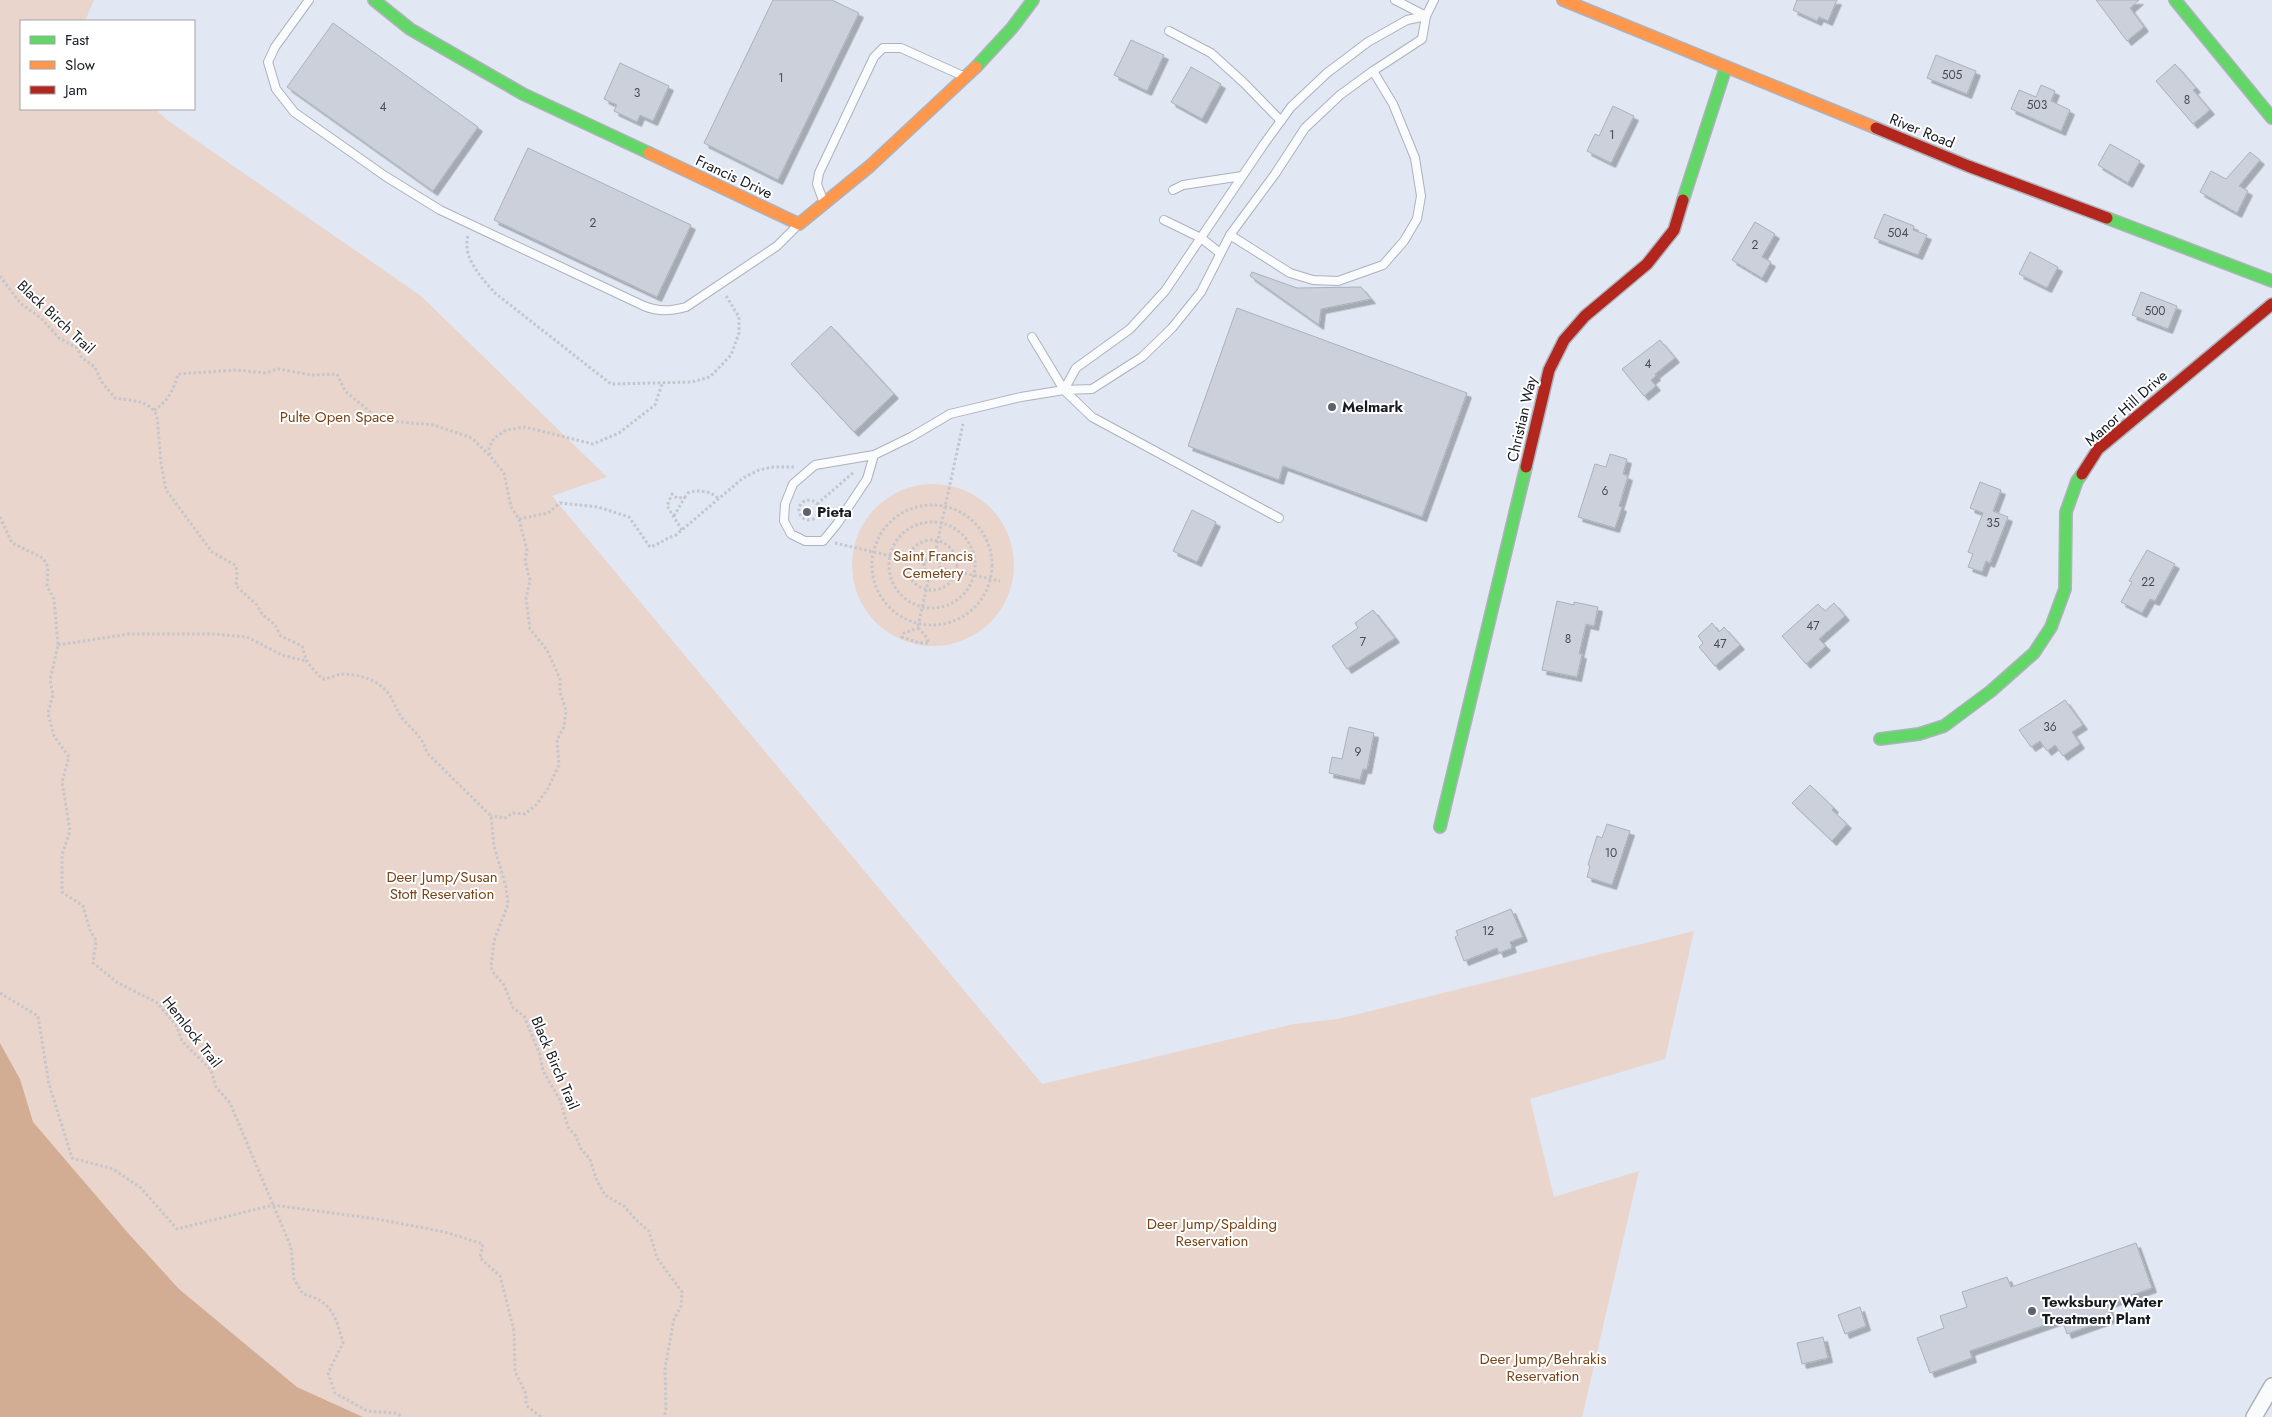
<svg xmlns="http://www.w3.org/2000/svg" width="2272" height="1417" viewBox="0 0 2272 1417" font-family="Jost,sans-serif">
<defs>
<filter id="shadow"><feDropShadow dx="4.5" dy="4.5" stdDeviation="0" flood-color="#0004"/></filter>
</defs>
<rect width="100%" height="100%" fill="#e1e7f3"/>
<g fill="#e9d5cb">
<polygon points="0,0 94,0 85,21 21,21 21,109 155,109 167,120 421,296 607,477 552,496 1042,1084 1294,1024 1338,1019 1694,931 1665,1059 1530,1099 1554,1197 1639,1171 1582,1417 363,1417 297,1387 179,1289 128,1233 32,1122 20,1079 0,1043"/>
<circle cx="933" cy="565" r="81"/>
</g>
<polygon fill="#d2ac93" points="0,1043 20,1079 33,1122 128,1233 179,1289 297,1387 363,1417 0,1417"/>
<g fill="#cbd0da" stroke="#acb1ba" filter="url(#shadow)">
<polygon points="773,0 832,0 859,13 778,180 704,143"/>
<polygon points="1797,0 1837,0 1828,21 1819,17 1817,21 1793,10"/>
<polygon points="2096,0 2139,0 2130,8 2144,27 2127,41"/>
<polygon points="333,23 478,127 433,191 287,87"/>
<polygon points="1131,40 1164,55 1147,91 1114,75"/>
<polygon points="1936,55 1976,71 1967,94 1927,78"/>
<polygon points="620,63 669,86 653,121 640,115 637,122 614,111 617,105 604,99"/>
<polygon points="2175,64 2196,88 2193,90 2210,110 2193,124 2156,81"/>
<polygon points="1191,67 1221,84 1202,119 1171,102"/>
<polygon points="2041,85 2055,91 2051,101 2070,110 2061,131 2011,109 2019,90 2036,97"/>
<polygon points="1613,106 1634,116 1611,163 1587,151 1595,134 1599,136"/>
<polygon points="2110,144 2140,161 2128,183 2098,165"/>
<polygon points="528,148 691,225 657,297 494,220"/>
<polygon points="2250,152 2260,160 2239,186 2248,191 2237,213 2200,192 2211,171 2226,179"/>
<polygon points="1884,214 1914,226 1913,230 1927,235 1918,255 1874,238"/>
<polygon points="1755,222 1775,234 1762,257 1771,262 1762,278 1732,260"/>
<polygon points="2030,252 2058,267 2047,288 2019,274"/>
<polygon points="1252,272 1297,288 1361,287 1371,299 1321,309 1319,325 1250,276"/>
<polygon points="2141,292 2177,306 2168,329 2132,315"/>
<polygon points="1237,308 1467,393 1422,517 1283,466 1279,480 1188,446"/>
<polygon points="831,326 894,394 854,432 791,364"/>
<polygon points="1660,340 1675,358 1655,374 1656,376 1651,380 1656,386 1644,396 1622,369"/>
<polygon points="1610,454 1627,459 1623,474 1628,476 1619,506 1622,507 1615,528 1578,517 1595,464 1606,467"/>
<polygon points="1980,482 2001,490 1993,511 2008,517 1990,563 1986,561 1982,572 1968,567 1973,554 1968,552 1983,513 1970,508"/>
<polygon points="1192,510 1216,522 1197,562 1173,551"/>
<polygon points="2147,550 2175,564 2155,601 2150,599 2142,613 2121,602 2132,582 2129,581"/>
<polygon points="1557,601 1574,605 1574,602 1598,607 1594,626 1586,624 1579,654 1582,654 1577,677 1542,670"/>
<polygon points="1834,603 1845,616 1819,639 1826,646 1806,664 1782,636 1818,604 1825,611"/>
<polygon points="1373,610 1395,638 1347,669 1332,646 1358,628 1355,623"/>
<polygon points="1712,623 1719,632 1724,627 1740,645 1715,666 1699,647 1703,643 1698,636"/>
<polygon points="2065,700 2083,725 2072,732 2080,744 2063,756 2055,745 2047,751 2040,741 2031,747 2019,730"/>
<polygon points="1349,727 1374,733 1367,769 1363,769 1360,780 1329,773 1332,757 1342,759"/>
<polygon points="1810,785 1834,808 1832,810 1847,824 1832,841 1792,803"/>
<polygon points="1607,824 1630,831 1612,885 1587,877 1590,866 1588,865 1597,836 1602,838"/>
<polygon points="1511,909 1523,937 1510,942 1512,948 1499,953 1497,948 1464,961 1455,937 1458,935 1456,931"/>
<polygon points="2136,1243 2152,1288 2107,1304 2112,1318 2067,1334 2062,1319 1970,1351 1972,1358 1930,1373 1917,1338 1944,1328 1940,1316 1967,1307 1962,1292 2007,1277 2011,1287"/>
<polygon points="1860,1307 1866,1326 1845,1334 1838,1315"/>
<polygon points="1823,1337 1828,1358 1802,1364 1797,1343"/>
</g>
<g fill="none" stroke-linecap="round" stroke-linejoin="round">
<defs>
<g id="lane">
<path d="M309,0L275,47L268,62L276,89L294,112L385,176L440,210L644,306C659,312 671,311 686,307L777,246L798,225"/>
<polyline points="1395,0 1426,16"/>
<polyline points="1169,31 1211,53 1244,83 1281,121"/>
<polyline points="1173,190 1183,185 1242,176"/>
<polyline points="824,203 817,184 819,173 874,57 883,48 901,48 963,76"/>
<polyline points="1164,220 1201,238 1220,253"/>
<polyline points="1230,235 1290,273 1313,280 1338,281 1383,265 1404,241 1417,219 1421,196 1415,158 1393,104 1373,71"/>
<polyline points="1032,337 1064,390 1092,417 1279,518"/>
<polyline points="1064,390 1076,368 1130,329 1165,291 1264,144 1291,107 1327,73 1368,42 1407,20 1426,16"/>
<polyline points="874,455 867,479 837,524 823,541 805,541 791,534 784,521 785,504 793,484 815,465 874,455 911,437 950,414 1021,397 1064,390 1092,389 1142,357 1172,328 1201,292 1230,235 1275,174 1305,128 1340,95 1373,71 1422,39 1426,16 1434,0"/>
</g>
<polyline id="street" points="2254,1417 2272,1386"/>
<g id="fast">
<polyline points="374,0 410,29 523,94 649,153"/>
<polyline points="2175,0 2272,118"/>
<polyline points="976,67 1012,28 1033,0"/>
<polyline points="1683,200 1726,67"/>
<polyline points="2107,218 2272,281"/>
<polyline points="1880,739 1919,734 1944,726 1991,691 2034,653 2051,627 2065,589 2066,512 2077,481 2082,474"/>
<polyline points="1440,827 1526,467"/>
</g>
<g id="slow">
<polyline points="1563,0 1876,128"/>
<polyline points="649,153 799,224 870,166 976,67"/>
</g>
<g id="jam">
<polyline points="1876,128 1968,166 2107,218"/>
<polyline points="1526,467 1549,370 1564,340 1585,316 1647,264 1674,230 1683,200"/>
<polyline points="2082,474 2098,449 2272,304"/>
</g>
</defs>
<use href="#lane" stroke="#adb2bb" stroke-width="10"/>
<use href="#street" stroke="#adb2bb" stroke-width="18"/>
<use href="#fast" stroke="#adb2bb" stroke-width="14"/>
<use href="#slow" stroke="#adb2bb" stroke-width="14"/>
<use href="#jam" stroke="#adb2bb" stroke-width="14"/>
<g stroke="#c5c6cb" stroke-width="3" stroke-dasharray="2.5 2.5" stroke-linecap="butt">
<path d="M468,236C462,258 481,277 495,293L611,384L692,382L710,377L731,355L739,333V317L725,294"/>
<path d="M0,276L21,304L41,318L59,338L77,348L82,358L95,367L101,381L115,398C131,401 149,399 157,416L161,463L166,490L212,552L235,565L237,570L236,586L257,605L262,614L275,625L281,636L302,646L307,662L322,679C330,679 336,674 344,674C364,675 384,682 393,701C396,708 398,712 402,718C412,730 423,737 427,753L491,816L494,846L506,887L508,904L494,941L491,967L493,972L504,985L513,1008L524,1016L540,1055L543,1071L560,1100L568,1127L576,1136L581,1149L590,1159L597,1181L605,1195L624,1206L636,1220L649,1231L657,1258L682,1292L681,1306L674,1319L665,1368L666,1410L664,1417"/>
<path d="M154,410C168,402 174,389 178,374L237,370L266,373L278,369L312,375L337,374L345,391L375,416L389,421L434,425L472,438L490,456L504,473L511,507L519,519L527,550L525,561L530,580L526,598L530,629L547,650L560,679V692L566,710L564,727L557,740L559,765L547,790L536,805L525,814L513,813L505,818L491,816"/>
<polyline points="490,455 489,448 494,438 506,430 525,427 593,444 619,433 655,405 662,384"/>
<circle cx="809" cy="510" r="10"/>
<polyline points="817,504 854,472"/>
<circle cx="932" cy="565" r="60"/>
<polyline points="674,516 685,497"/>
<path d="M0,517L12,543L43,558L48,567L47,586L54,599L58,645L50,680L53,695L48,713L54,736L69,757L62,782L70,831L62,855V892L83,906L90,930L96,940L93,963L118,983L156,1002L176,1025L182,1041L211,1070L216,1087L230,1103L291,1247L294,1279L303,1294C332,1301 336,1317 343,1343L328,1373L335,1393L367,1411L395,1413L403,1417"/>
<path d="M519,519L548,513L560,503L598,507L629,517L650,547C660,544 666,538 676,535L743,478L759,470L773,467H794"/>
<circle cx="932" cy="565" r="43"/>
<path d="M682,530L667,506L672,494L677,498L685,497L688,493C699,489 711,491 719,499"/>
<circle cx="932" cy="565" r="25"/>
<polyline points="835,543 925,564"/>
<polyline points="934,558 963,424"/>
<circle cx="932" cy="566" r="8"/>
<polyline points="940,568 1000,581"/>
<polyline points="918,626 930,573"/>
<polygon points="918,628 925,635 929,643 919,643 902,637 904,633"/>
<polyline points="58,645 129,634 214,634 247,637 282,655 306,661"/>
<polyline points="0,993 38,1016 49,1084 72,1158 113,1169 141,1188 177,1229 273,1205 377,1219 445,1232 483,1244 480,1258 500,1276 514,1331 515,1371 526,1394 526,1402 528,1407 541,1417"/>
</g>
<use href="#lane" stroke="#fafbfd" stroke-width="8"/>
<use href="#street" stroke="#fafbfd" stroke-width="15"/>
<use href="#fast" stroke="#63d668" stroke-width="11"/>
<use href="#slow" stroke="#ff974d" stroke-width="11"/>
<use href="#jam" stroke="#b3261e" stroke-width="11"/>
</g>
<g fill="#5e626b" stroke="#fff" stroke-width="2">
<circle cx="1332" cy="407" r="5"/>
<circle cx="807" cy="512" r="5"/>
<circle cx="2032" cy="1311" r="5"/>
</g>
<g text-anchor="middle" stroke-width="4" stroke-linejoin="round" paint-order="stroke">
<g font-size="12" fill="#464a52">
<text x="1952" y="79">505</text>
<text x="781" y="82">1</text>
<text x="637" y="97">3</text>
<text x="2187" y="104">8</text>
<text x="2037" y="109">503</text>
<text x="383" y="111">4</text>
<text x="1612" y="139">1</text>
<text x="593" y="227">2</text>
<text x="1898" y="237">504</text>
<text x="1755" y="249">2</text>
<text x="2155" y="315">500</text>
<text x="1648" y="368">4</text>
<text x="1605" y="495">6</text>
<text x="1993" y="527">35</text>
<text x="2148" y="586">22</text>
<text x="1813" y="630">47</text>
<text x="1568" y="643">8</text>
<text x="1363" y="646">7</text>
<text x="1720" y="648">47</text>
<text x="2050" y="731">36</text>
<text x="1358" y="756">9</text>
<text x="1611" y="857">10</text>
<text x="1488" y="935">12</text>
</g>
<g font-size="15" fill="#171b22" stroke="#fff">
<text transform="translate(1922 131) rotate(22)" y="5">River Road</text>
<text transform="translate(734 177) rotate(25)" y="5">Francis Drive</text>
<text transform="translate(56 317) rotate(43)" y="5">Black Birch Trail</text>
<text transform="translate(2126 408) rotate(-42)" y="5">Manor Hill Drive</text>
<text transform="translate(1522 419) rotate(-77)" y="5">Christian Way</text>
<text transform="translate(192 1032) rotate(52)" y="5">Hemlock Trail</text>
<text transform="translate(555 1063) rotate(67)" y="5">Black Birch Trail</text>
</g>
<g font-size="15" font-weight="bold" fill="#171b22" stroke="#fff" text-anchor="start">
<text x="1342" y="412">Melmark</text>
<text x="817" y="517">Pieta</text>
<text x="2042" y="1307">Tewksbury Water<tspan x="2042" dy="17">Treatment Plant</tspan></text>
</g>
<g font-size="15" fill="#7a4417" stroke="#fff">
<text x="337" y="422">Pulte Open Space</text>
<text x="933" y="561">Saint Francis<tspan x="933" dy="17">Cemetery</tspan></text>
<text x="442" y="882">Deer Jump/Susan<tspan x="442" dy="17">Stott Reservation</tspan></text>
<text x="1212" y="1229">Deer Jump/Spalding<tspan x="1212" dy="17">Reservation</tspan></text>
<text x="1543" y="1364">Deer Jump/Behrakis<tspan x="1543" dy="17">Reservation</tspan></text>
</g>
</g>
<rect x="20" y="20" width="175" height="90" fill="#ffffff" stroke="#a2a4a7"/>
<rect x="30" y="36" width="25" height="8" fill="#63d668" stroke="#a2a4a7"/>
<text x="65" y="45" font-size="15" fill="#171b22">Fast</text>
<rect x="30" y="61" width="25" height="8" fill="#ff974d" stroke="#a2a4a7"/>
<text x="65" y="70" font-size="15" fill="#171b22">Slow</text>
<rect x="30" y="86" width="25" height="8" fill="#b3261e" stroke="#a2a4a7"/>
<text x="65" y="95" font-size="15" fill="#171b22">Jam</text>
</svg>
